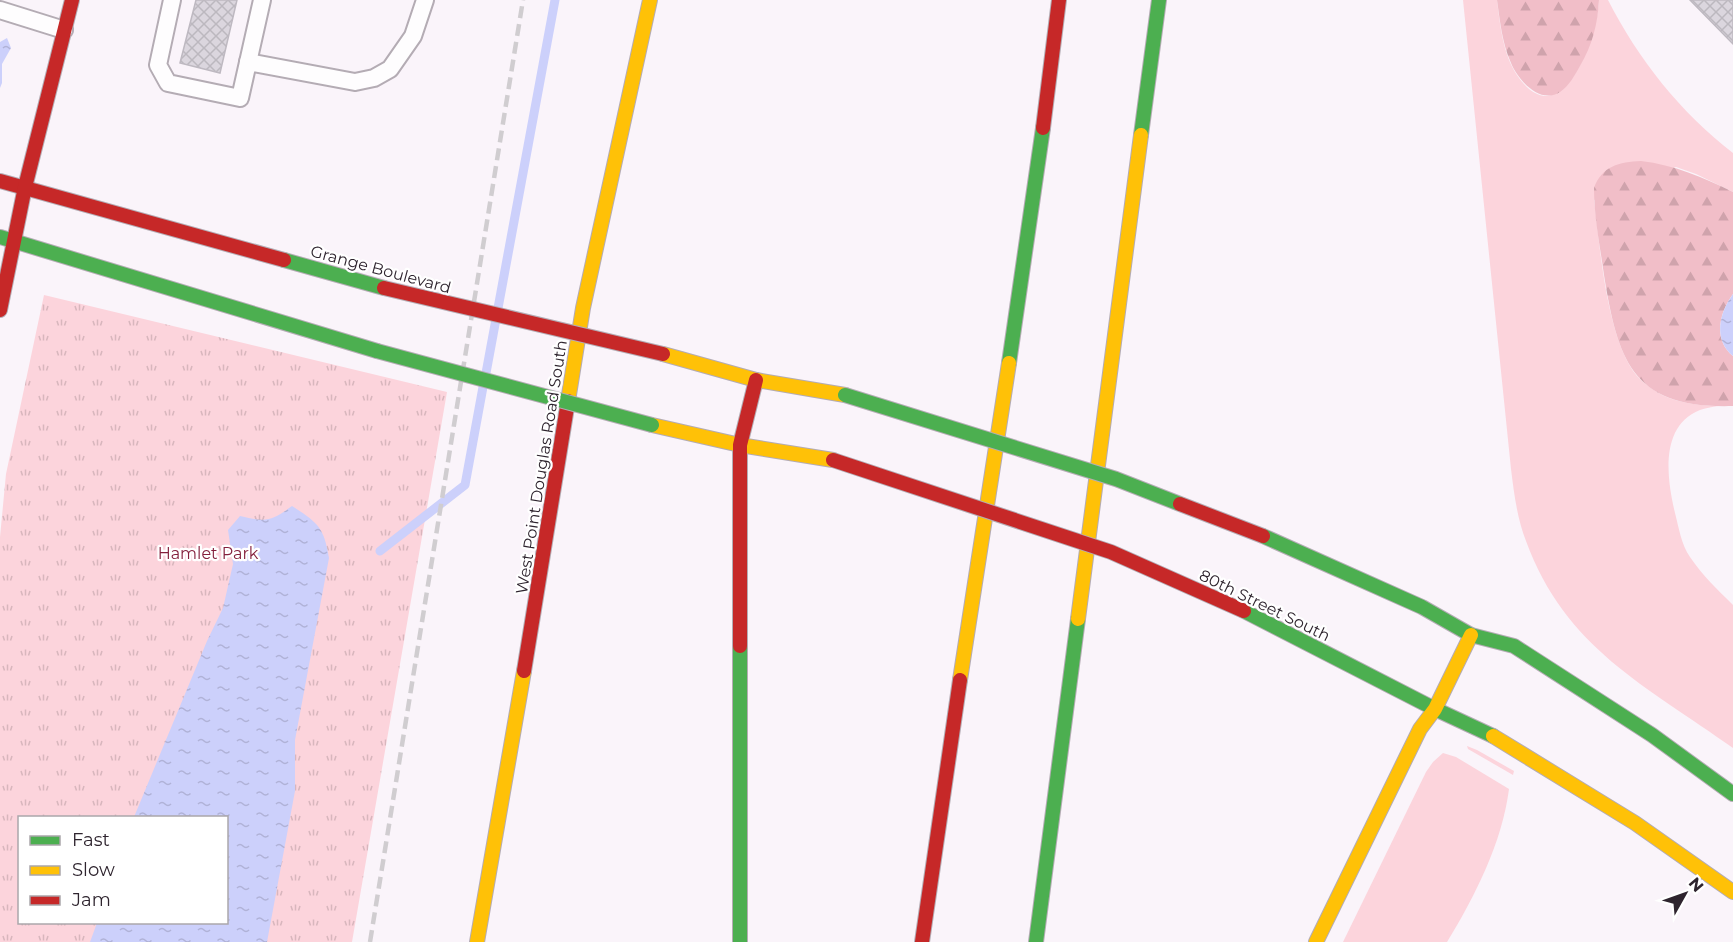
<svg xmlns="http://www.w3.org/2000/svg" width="1733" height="942" viewBox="0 0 1733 942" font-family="Montserrat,sans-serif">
<defs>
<pattern id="forest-firs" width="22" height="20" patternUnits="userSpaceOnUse" patternTransform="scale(1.5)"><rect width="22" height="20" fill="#f1bec8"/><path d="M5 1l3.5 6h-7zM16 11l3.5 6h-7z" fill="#cfa3ac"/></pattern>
<pattern id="park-tufts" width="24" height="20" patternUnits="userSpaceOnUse" patternTransform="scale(1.5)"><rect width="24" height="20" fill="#fcd4dc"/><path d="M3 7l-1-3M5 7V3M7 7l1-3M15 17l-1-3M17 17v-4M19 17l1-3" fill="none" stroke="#d8b6bd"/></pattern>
<pattern id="water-ripples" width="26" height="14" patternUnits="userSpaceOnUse" patternTransform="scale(1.5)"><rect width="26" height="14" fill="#ccd0fb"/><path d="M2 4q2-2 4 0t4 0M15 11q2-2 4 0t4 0" fill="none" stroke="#b0b2d7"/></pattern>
<pattern id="building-cross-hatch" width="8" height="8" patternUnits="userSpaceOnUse" patternTransform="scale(1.5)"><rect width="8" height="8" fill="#dbd6de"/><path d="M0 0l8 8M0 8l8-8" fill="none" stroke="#bcb8bf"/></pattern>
</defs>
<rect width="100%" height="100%" fill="#faf4fa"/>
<g fill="#fcd4dc">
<path d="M1463,0H1497C1500,25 1503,54 1517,75C1561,140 1598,36 1599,0H1608C1638,59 1681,113 1733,153V192L1696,174L1676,167L1594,200C1600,246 1607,348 1641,380C1663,401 1689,405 1718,406C1712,407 1705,408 1700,410C1659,426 1667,480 1675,513C1679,528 1681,544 1690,557C1702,575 1718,590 1733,605V748C1646,686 1565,648 1526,541C1517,518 1514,493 1511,469Z"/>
<polygon points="1467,746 1477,750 1514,771 1513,775 1468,749"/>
<path d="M1443,753L1456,757L1509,789C1502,843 1475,896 1447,942H1343L1426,772L1433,762Z"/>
</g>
<g fill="url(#forest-firs)">
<path d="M1497,0H1599C1598,23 1592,46 1580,66C1575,75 1569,86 1560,92C1540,105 1518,80 1511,63C1502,43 1500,21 1497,0Z"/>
<path d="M1641,161C1674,165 1703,177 1733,192V294C1719,313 1713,340 1733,356V406C1633,409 1618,362 1604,275C1600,246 1594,217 1594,188C1602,166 1619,162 1641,161Z"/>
</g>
<path fill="url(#park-tufts)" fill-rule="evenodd" d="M44,295L447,392L352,942H0V537L6,474ZM20,818H226V922H20Z"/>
<g fill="url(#water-ripples)">
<polygon points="7,38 11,48 2,64 2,83 0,88 0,42"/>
<path d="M1733,294V356C1713,340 1719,313 1733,294Z"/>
<path d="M292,506C318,523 324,527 329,558L295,740V791L267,942H90L97,923L226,922V818L134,817L207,641L223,608L233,564L228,530L240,516C266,522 270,522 292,506Z"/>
</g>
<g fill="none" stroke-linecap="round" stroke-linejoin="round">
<g stroke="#ccd0fb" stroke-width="9">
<polyline points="486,373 555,0"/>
<polyline points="380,551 465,485 483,387"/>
</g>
</g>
<g fill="url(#building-cross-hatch)" stroke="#beb9c1" stroke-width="1.5">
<polygon points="196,0 237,0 220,73 180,63"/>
<polygon points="1690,0 1733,0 1733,44"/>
</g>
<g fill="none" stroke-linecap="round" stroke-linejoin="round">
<defs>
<g id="lane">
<polyline points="172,0 158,65 168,83 240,98 262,0"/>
<polyline points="0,10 64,30"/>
<polyline points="248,62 355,82 374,78 390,69 413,36 425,0"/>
</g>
<g id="fast">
<polyline points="1141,135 1159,0"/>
<polyline points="0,237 377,351"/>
<polyline points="284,260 384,288"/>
<polyline points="1009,363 1043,128"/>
<polyline points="1263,536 1422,607 1471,635 1514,646 1652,735 1733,794"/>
<polyline points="1244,611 1435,709 1493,736"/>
<polyline points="740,646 740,942"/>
<polyline points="1036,942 1078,619"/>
</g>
<g id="slow">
<polyline points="663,354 756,380 845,395"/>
<polyline points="568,401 583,308 650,0"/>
<polyline points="652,425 740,445 833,460"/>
<polyline points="1078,619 1141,135"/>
<polyline points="960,680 1009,363"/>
<polyline points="1493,736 1635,823 1733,892"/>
<polyline points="477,942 524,671"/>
<polyline points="1316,942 1420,729 1435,709 1471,635"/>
</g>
<g id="jam">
<polyline points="1043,128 1059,0"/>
<polyline points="0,181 284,260"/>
<polyline points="0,310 25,187 72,0"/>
<polyline points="740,646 740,445 756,380"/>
<polyline points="524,671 568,401"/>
<polyline points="922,942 960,680"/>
</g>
</defs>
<use href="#lane" stroke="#b4acb4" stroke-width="20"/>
<use href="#fast" stroke="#b4acb4" stroke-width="16"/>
<use href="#slow" stroke="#b4acb4" stroke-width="16"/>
<use href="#jam" stroke="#b4acb4" stroke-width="16"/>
<use href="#lane" stroke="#fefdfe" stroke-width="16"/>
<use href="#fast" stroke="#4caf50" stroke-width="14"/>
<use href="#slow" stroke="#ffc107" stroke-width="14"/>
<use href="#jam" stroke="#c62828" stroke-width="14"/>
<polyline stroke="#d0cdd0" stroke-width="4.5" stroke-dasharray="12 6" stroke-linecap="butt" points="370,942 523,0"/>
<defs>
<g id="fast-bridge">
<polyline points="377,351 652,425"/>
<polyline points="845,395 1116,479 1180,504"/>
</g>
<g id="jam-bridge">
<polyline points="384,288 663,354"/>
<polyline points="833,460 1111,552 1244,611"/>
<polyline points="1180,504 1263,536"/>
</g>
</defs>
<use href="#fast-bridge" stroke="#b4acb4" stroke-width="16" stroke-linecap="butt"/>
<use href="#jam-bridge" stroke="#b4acb4" stroke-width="16" stroke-linecap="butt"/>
<use href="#fast-bridge" stroke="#4caf50" stroke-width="14"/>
<use href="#jam-bridge" stroke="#c62828" stroke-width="14"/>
</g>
<g text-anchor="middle" stroke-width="4.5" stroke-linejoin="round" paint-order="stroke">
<g font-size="16" fill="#2e242e" stroke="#fff">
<text transform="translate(381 269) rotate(15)" y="6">Grange Boulevard</text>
<text transform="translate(541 467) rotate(-81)" y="6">West Point Douglas Road South</text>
<text transform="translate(1265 605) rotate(26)" y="6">80th Street South</text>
</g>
<g font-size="16" fill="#841f3c" stroke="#fff">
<text x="208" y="559">Hamlet Park</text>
</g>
</g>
<rect x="18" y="816" width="210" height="108" fill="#ffffff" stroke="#aba7ab" stroke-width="1.5"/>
<rect x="30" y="836" width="30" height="9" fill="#4caf50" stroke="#aba7ab" stroke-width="1.5"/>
<text x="72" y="846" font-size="18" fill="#2e242e">Fast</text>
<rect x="30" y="866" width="30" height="9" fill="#ffc107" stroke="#aba7ab" stroke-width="1.5"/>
<text x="72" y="876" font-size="18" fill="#2e242e">Slow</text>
<rect x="30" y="896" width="30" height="9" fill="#c62828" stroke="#aba7ab" stroke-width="1.5"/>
<text x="72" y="906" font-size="18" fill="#2e242e">Jam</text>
<g transform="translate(1685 894) rotate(50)" stroke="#ffffff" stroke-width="4.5" paint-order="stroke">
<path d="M0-4.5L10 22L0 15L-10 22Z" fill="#2e242e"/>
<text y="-9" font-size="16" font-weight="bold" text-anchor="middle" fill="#2e242e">N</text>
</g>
</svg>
